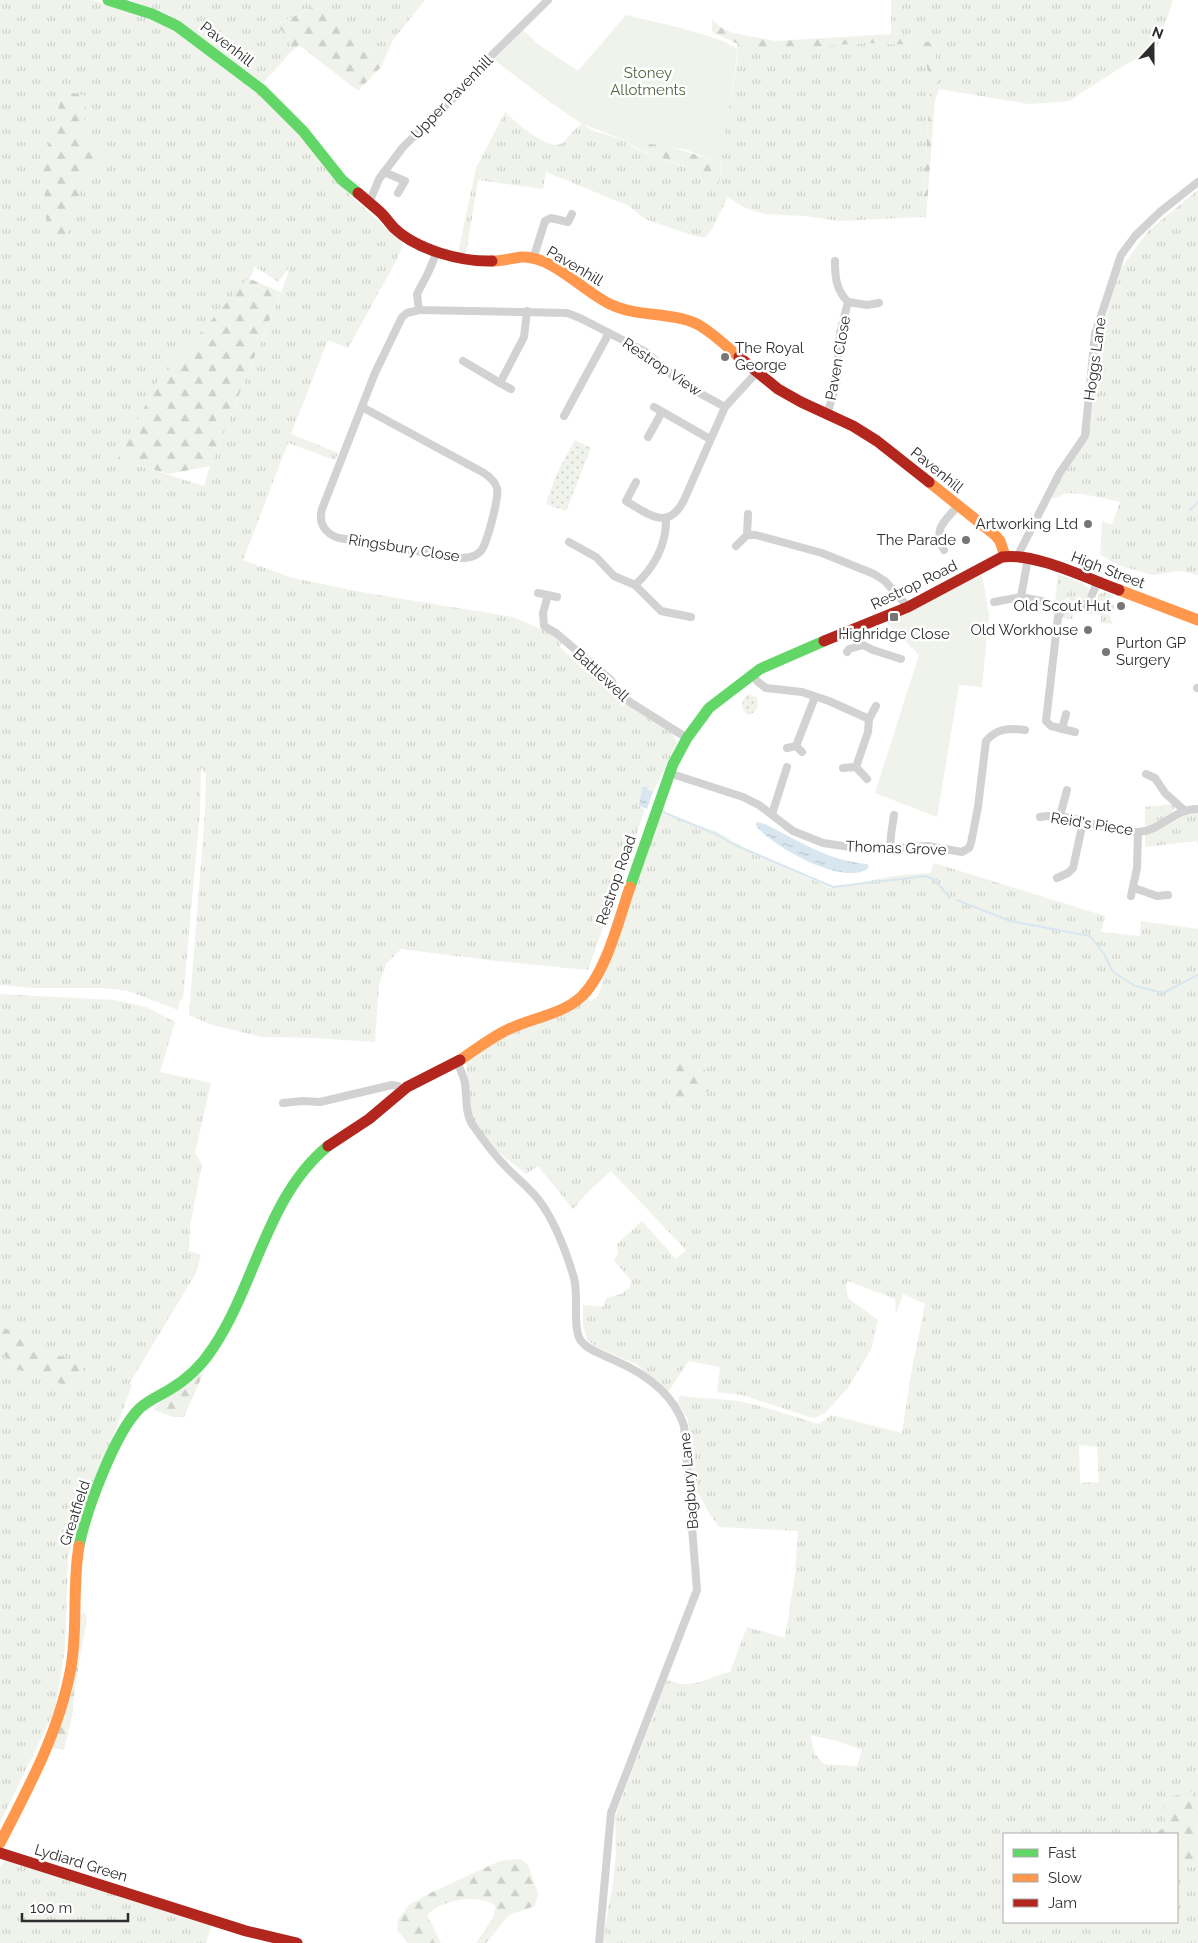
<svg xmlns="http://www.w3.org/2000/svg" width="1198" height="1943" viewBox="0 0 1198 1943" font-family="Raleway,sans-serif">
<defs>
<pattern id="grass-tufts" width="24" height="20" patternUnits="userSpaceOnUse" patternTransform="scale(1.25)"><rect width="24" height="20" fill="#f0f3eb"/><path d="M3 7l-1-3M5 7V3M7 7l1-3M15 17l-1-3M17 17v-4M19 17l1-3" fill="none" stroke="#ced1ca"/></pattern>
<pattern id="forest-firs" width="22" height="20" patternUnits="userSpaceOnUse" patternTransform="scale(1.25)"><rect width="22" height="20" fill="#f0f3eb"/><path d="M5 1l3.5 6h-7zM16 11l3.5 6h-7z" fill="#ced1ca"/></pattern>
<pattern id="park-dots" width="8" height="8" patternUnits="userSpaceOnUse" patternTransform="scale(1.25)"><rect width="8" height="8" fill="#f0f3eb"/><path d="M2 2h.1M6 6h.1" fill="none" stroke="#ced1ca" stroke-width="1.8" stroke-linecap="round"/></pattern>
<pattern id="water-ripples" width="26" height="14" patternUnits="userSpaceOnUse" patternTransform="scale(1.25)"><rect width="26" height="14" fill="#d8e6f0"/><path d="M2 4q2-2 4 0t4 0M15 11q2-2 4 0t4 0" fill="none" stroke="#bac6ce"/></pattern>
</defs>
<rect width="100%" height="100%" fill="#fff"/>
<g fill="url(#grass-tufts)" fill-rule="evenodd">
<path d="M0,0H92L148,17L176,30L264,97L289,123L349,194L403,244L396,261L348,348L328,340L291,434L338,453L335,460L288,443L243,560L293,578L361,592L513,617L552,634L562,641L560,647L585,671L610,690L615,698L673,734L677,743L653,792L642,787L639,806L645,810L588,970L488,960L401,949L386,964L379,984L375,1042L314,1038L262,1037L212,1025L189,1015L205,812L206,774L201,768L200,812L183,999L180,1000L178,1010L128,991L104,988H32L0,985ZM254,266L278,282L290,267L281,293L210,466L204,486L118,459L157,383L252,275Z"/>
<polygon points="131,0 425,0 393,40 383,62 326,12 312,7 278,24 289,39 289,54 263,83 179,21"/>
<polygon points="891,0 1173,0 1157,47 1120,68 1069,101 1029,104 939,89 934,41 924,42 921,36 891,34"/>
<path d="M737,43L751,50L864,43L918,45L926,59L930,90L922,217L839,221L805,216L765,214L745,208L728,197L712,229L706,237H698L645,219L629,206L546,172L543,189L478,180L466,254L458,253L476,168L505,112C514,121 549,152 562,143C570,137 572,130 582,124L594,131L625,140L634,148L646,153L691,169L715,185L720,179L722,148L738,56Z"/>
<polygon points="1198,190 1198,575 1181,571 1152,575 1118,565 1101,555 1120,502 1083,494 1066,493 1055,499 1051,497 1058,480 1089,434 1100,337 1119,271 1148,231"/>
<path d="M1058,574L1082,583L1090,590C1086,600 1082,603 1071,601L1068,598L1057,605L1059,607L1054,614Z"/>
<polygon points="1105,592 1113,596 1109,600 1113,602 1114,610 1096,602 1099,594"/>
<path d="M1089,607L1110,616L1113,624L1101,623V615L1074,612L1073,619L1061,618L1063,613C1072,609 1080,612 1089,607Z"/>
<path d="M1172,804L1175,808C1170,817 1156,824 1145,826V807Z"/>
<path d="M661,807L665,815L718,832L752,853L831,888L899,875L930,873L934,863L1105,916L1101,932L1140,936L1141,921L1198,929V1830L1191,1792L1165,1827L1154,1834H1004V1922H1177V1866L1198,1867V1943H602L613,1883L616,1855L615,1816L667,1680C674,1682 681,1685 687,1684C703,1684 716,1674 730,1672L747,1627L785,1638L795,1574L798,1531L719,1527L709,1513L699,1494H693L688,1419L678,1403L679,1396L739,1401L760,1406L819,1424L831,1415L902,1433L911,1374L925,1304L903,1294L896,1314L895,1299L848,1281L846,1284L848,1298L878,1320L871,1350L847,1389L825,1413L817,1417L813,1418L742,1395L717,1392L720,1367L689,1361L668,1392L636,1364L598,1348L587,1340L583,1325V1305L603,1307L606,1298L621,1294L630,1287L631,1281L614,1260L618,1253L617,1244L642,1221L676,1259L686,1250L611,1171L589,1191L573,1209L538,1166L526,1174L496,1150L473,1120L466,1066L469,1058L498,1038L586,999L591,1001L598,996ZM1079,1445L1097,1447L1099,1482L1080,1483ZM810,1735L837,1741L862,1750L857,1766L824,1764L815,1754Z"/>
<path d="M1198,812V846L1197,841L1145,847V834C1164,830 1178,815 1198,812Z"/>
<polygon points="0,994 114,1000 146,1007 175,1022 160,1072 211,1083 195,1153 202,1164 190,1226 189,1251 201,1255 196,1273 129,1384 132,1385 111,1442 82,1506 68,1558 65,1648 55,1710 0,1823 0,1352 20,1370 76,1389 83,1367 33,1345 5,1328 0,1319"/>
<polygon points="7,1861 212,1925 206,1943 0,1943 0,1867 3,1862"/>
</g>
<g fill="url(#forest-firs)">
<polygon points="312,7 326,12 383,62 381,67 358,91 299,45 289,54 289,39 277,25"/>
<polygon points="712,19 720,27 733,33 776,41 891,34 922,36 925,42 934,41 939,89 935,100 926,218 922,217 930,90 926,59 918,45 864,43 762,51 751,50 712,32"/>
<polygon points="63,91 87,96 82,140 109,160 93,159 82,180 67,235 47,235 43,167"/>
<path d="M625,140L664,145L717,161L721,159L720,179L718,184L715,186C707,182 701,175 692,170C670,158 645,157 625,140Z"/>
<polygon points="248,278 281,292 210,466 169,474 117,460 157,383"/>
<polygon points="682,1057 703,1067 716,1089 662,1104"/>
<polygon points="0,1319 5,1328 33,1345 84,1366 76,1389 20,1370 0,1352"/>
<polygon points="203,1374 184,1417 173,1417 154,1410 158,1403 181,1387 194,1375"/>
<polygon points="85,1612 87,1619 74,1693 73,1712 64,1750 53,1748 61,1725 80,1616"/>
<polygon points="1192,1792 1198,1830 1198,1867 1177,1866 1177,1834 1154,1834 1165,1827 1164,1798"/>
<path d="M521,1859L528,1865L538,1893L535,1906L509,1915L486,1943H476L493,1918L496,1906C479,1893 442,1899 427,1915L441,1943H408L397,1930L398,1920L409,1905L428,1894L500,1861Z"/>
</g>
<g fill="url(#park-dots)">
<polygon points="575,440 591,448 566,511 546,504 557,473"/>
<path d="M749,694L756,697C760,704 757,713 748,715L743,710C741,704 743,697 749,694Z"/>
</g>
<g fill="#f0f3eb">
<path d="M626,15C646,20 728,37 738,50L721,159L717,161L683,149L625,140L582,124L547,100L493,59L523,30L539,45L578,71Z"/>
<polygon points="1102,521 1112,525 1101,555 1100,555"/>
<polygon points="982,574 989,615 982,687 959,685 937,817 875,793 919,655 886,622"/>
</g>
<g fill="url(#water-ripples)">
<polygon points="642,787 647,787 648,790 653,792 647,809 639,806"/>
<path d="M756,822L765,824C799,841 829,861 867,864L869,867C847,889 772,846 756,826Z"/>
</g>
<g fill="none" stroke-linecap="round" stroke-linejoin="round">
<g stroke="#d8e6f0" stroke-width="2">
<polyline points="1190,510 1198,502"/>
<polyline points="662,809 665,813 716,834 735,845 833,887 926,876 935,880 950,898"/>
<polyline points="957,900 1010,921 1090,936 1104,954 1113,972 1135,986 1163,993 1198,975"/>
</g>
<g stroke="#d2d2d2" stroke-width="8">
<polyline points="384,172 405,181 398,193"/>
<polyline points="369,203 379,179 403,147 471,81 493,54 548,0"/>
<polyline points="437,252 428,273 417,294 419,310 567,313 580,318 646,352 681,383 725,407 757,372"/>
<polyline points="533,259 545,221 551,218 568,222 572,214"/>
<polyline points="848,302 867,305 879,303"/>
<polyline points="463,361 500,383 524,337 527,311"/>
<polyline points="500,383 511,389"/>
<path d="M362,407L484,473C490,477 495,481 497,488C499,498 487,545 480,552C473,558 466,558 458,558L339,538C325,534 318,523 322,509L375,373L402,317L407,313L419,310"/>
<polyline points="654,407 710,439"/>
<path d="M827,414L836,386L840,333L848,302C836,290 835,277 835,261"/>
<polyline points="564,416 609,333"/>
<polyline points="648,437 662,412"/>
<path d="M636,482L626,501C648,514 668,532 684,500L725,407"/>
<polyline points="748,514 747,535 756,535 822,553 874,574 885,581 908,607"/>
<path d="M569,542L596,557L614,576L635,585C654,568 667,544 666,518"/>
<polyline points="736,546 747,535"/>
<path d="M944,550C932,529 945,521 958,506"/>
<polyline points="1020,556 1020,551 1059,474 1085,436 1095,334 1121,255 1135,236 1160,212 1198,182"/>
<polyline points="1028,558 1021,597 1046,602"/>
<polyline points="635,585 661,611 691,617"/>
<polyline points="538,593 557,597"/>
<polyline points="548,595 543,613 544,626 556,633 611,680 618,693 625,699 687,738"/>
<polyline points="994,602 1021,597"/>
<polyline points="857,628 863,645 873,650 901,659"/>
<polyline points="847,652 849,649 863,645"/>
<polyline points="752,674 757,681 766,688 802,692 829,701 869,719 868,732 856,767"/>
<polyline points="1197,688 1198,688"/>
<polyline points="869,719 876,706"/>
<polyline points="1062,729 1066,714"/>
<path d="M1075,732L1051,726L1046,721L1058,617C1066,600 1076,610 1089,602L1097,583"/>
<polyline points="796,746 815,697"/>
<polyline points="787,748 796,746 802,752"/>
<polyline points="843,768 856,767 867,779"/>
<path d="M669,773L743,797L759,805L793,831L823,843L871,850L928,846L962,852L969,848L971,843L978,807L986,741C997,728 1009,728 1025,730"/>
<polyline points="1146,774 1155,778 1165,793 1185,811"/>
<polyline points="772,814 787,767"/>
<polyline points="1060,816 1067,790"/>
<path d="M1040,817C1073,811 1105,833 1138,832C1161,831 1175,808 1198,809"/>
<polyline points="890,850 891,835 894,815"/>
<polyline points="1057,878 1068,873 1073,868 1083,822"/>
<polyline points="1134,888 1157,896 1168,895"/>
<polyline points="1131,896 1137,868 1138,832"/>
<path d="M457,1062C460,1069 464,1076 465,1084C467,1096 465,1113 472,1124C483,1140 495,1156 508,1169C518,1179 529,1188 538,1199C555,1221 566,1251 574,1278C579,1295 572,1329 581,1341C589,1351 604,1355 614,1360C644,1373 674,1394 684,1426L697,1590L611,1813L599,1943"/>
<polyline points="283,1103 303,1101 320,1102 392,1085 398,1086 403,1090"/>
</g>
<g stroke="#63d668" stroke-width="11">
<polyline points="108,0 152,14 177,26 262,90 303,131 342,180 358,193"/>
<polyline points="630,887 673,764 687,738 709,708 760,669 824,641"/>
<path d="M79,1546C86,1511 115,1432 140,1408C149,1400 159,1396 169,1390C186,1380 202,1365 213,1348C256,1284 266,1197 328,1146"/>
</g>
<g stroke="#ff974d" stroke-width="11">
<path d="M492,261C502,261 512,258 522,257C554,256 584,293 612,305C638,317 672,312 697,324C712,332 726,346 739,357"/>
<polyline points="929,482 995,535 1000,541 1005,556"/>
<polyline points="1119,590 1198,620"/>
<path d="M460,1060C475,1050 489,1039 505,1031C529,1018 560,1016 581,997C606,974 619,919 630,887"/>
<path d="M0,1843C29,1787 60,1730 71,1667C78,1627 72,1586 79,1546"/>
</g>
<g stroke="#b3261e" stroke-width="11">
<path d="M358,193C365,199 372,205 379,211C385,216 389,223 394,228C417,250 462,262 492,261"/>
<polyline points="739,357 778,389 801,402 853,426 877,441 929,482"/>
<path d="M824,641L908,607L1002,557C1034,552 1088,579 1119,590"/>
<polyline points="328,1146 369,1119 407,1087 460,1060"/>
<polyline points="0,1853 246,1931 297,1943"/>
</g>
</g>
<g fill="#767676" stroke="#fff" stroke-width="2">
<circle cx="725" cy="357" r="5"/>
<circle cx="1088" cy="524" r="5"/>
<circle cx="966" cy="540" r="5"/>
<circle cx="1121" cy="606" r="5"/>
<rect x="889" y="612" width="10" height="10" rx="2.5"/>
<circle cx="1088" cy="630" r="5"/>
<circle cx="1106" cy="652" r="5"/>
</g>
<g text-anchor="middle" stroke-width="5" stroke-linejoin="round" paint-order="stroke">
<g font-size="15" fill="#2d2d2d" stroke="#fff">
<text transform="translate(227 44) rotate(38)" y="5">Pavenhill</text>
<text transform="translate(452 97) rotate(-46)" y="5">Upper Pavenhill</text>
<text transform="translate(575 266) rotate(31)" y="5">Pavenhill</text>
<text transform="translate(838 358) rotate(-80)" y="5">Paven Close</text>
<text transform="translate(1095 359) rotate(-82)" y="5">Hoggs Lane</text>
<text transform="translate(662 367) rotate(34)" y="5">Restrop View</text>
<text transform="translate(937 470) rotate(39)" y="5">Pavenhill</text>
<text transform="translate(404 548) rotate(9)" y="5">Ringsbury Close</text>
<text transform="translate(1108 570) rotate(21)" y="5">High Street</text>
<text transform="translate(914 585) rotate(-26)" y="5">Restrop Road</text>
<text transform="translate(601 675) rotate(43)" y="5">Battlewell</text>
<text transform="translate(1092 824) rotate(9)" y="5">Reid's Piece</text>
<text transform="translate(896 848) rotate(2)" y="5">Thomas Grove</text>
<text transform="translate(616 880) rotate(-71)" y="5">Restrop Road</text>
<text transform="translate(689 1481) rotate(-95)" y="5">Bagbury Lane</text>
<text transform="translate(75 1513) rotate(-72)" y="5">Greatfield</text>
<text transform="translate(81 1863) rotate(17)" y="5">Lydiard Green</text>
</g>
<g font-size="15" fill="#50663d" stroke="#fff">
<text x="648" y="78">Stoney<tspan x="648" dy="17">Allotments</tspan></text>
</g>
<g font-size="15" fill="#2d2d2d" stroke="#fff" text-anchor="end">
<text x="735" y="353" text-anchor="start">The Royal<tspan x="735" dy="17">George</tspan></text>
<text x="1078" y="529">Artworking Ltd</text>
<text x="956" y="545">The Parade</text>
<text x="1111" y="611">Old Scout Hut</text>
<text x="1078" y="635">Old Workhouse</text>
<text x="894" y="639" text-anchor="middle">Highridge Close</text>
<text x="1116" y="648" text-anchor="start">Purton GP<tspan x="1116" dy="17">Surgery</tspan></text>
</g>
</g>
<rect x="1003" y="1833" width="175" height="90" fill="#ffffff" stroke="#ababab"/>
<rect x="1013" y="1849" width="25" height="8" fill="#63d668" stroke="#ababab"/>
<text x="1048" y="1858" font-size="15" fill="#2d2d2d">Fast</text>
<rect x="1013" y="1874" width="25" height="8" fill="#ff974d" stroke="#ababab"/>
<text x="1048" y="1883" font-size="15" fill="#2d2d2d">Slow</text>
<rect x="1013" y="1899" width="25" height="8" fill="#b3261e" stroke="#ababab"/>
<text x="1048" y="1908" font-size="15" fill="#2d2d2d">Jam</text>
<g transform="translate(1153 45) rotate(21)" stroke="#ffffff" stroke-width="4" paint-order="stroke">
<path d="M0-4L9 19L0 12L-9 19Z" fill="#2d2d2d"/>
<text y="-8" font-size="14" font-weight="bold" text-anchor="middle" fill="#2d2d2d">N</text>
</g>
<path d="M22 1913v8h106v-8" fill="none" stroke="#2d2d2d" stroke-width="2.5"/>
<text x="30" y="1913" font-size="15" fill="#2d2d2d" stroke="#ffffff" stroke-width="4" paint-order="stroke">100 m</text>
</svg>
